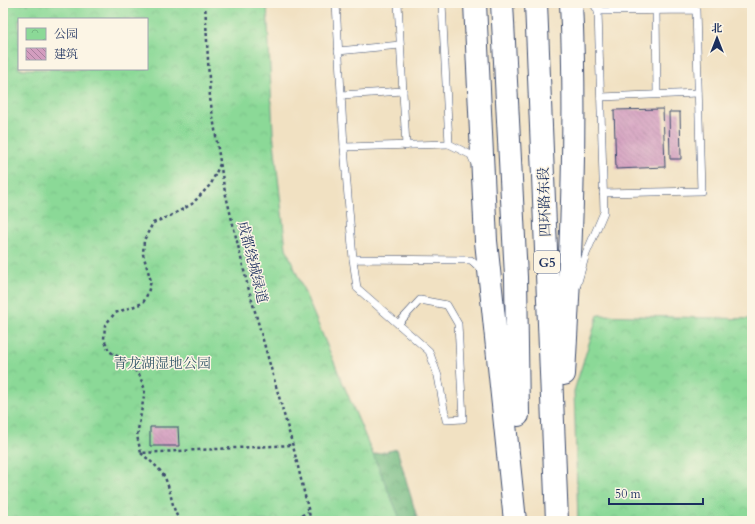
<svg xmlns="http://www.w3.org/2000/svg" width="755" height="524" viewBox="0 0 755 524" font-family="Cardo,'Noto Serif SC',serif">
<defs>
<pattern id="forest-crowns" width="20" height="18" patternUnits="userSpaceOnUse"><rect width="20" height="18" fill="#70b980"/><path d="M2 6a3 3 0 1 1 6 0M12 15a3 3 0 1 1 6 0" fill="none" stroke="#5b976c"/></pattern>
<pattern id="park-crowns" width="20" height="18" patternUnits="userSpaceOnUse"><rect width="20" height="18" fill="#8bd997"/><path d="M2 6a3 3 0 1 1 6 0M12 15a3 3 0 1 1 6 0" fill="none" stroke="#77bb85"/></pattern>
<pattern id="building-back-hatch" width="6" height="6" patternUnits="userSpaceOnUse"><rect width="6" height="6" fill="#d39dbf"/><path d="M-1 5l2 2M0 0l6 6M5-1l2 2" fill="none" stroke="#aa809e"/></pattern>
</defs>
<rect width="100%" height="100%" fill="#fcf5e5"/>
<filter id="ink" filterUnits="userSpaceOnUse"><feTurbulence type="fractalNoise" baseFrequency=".025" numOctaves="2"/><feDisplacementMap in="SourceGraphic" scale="8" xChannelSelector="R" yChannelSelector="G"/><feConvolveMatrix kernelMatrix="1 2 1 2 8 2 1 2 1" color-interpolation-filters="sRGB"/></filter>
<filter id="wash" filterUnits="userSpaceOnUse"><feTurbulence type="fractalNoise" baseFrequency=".012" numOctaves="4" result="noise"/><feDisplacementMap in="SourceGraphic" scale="16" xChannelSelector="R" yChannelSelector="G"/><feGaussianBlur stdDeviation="0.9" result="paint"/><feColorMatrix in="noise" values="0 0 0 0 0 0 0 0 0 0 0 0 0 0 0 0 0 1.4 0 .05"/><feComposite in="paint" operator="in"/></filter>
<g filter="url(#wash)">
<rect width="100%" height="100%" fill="#f1e1c2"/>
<polygon fill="url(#forest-crowns)" stroke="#46746f" points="397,449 418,521 325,521 330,465"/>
<g fill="url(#park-crowns)" stroke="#53847a" fill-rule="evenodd">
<path d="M3,3H267L273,133L286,248L401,521H3ZM19,19H147V69H19Z"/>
<polygon points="598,315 752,319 752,521 578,521 574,391"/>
</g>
<g id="blocks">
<g fill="url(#building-back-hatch)">
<polygon points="663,109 665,167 616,169 614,110"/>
<polygon points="669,112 680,112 681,159 670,159"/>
<polygon points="150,427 178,427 179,446 150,446"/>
</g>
</g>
</g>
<g filter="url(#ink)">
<use href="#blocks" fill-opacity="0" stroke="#3b4a6d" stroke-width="1"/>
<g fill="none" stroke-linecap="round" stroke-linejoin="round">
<defs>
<g id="service">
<polyline points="336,3 344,147 449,144"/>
<polyline points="398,3 406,146"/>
<polyline points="442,3 449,144 471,155 474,162"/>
<polyline points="601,3 598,11 696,10 701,191 603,193"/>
<polyline points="656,10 657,94"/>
<polyline points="338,51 400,45"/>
<polyline points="341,95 403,91"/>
<polyline points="601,97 698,93"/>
<polyline points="344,147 353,259"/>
<polyline points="577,285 586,254 604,212 598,11 593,3"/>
<polyline points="398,324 420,300 447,305 458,324 463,419 446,420 438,376 429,351 357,288 353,259 471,260 483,271"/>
</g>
<g id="motorway">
<polyline points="475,3 486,241 515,521"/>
<polyline points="502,3 516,277 518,415"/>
<polyline points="536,3 557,521"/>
<path d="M564,374C571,251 577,126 571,3"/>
</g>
</defs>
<use href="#service" stroke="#3b4a6d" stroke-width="8"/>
<use href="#motorway" stroke="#3b4a6d" stroke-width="24"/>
<g stroke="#3b4a6d" stroke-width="2.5" stroke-dasharray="3 3" stroke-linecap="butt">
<polyline points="205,3 210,98 224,187 247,283 294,450 311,521"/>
<polyline points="220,164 211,184 192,204 172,215 153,223 144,240 143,254 151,281 148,293 143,303 115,313 105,325 104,339 109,351 125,361 139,374 145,390 137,436 141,453 292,445"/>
<path d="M141,453C151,462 163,470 167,483C172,496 172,509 180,521"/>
<polyline points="291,521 308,512"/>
</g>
<use href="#service" stroke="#fff" stroke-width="7"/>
<use href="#motorway" stroke="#fff" stroke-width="22"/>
</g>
</g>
<g text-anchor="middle" stroke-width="3" stroke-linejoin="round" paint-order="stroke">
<rect fill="#fcf5e5" stroke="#5e6a86" stroke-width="1" x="534" y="251" width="26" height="22" rx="3"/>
<g font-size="13" font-weight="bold" fill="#1b2f5e">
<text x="547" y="267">G5</text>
</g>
<g font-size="14" fill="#1b2f5e" stroke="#fcf5e5">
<text transform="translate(544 202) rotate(-92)" y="5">四环路东段</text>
<text transform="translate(253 262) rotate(76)" y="5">成都绕城绿道</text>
</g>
<g font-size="14" fill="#375a6c" stroke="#fcf5e5">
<text x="162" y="368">青龙湖湿地公园</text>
</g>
</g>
<rect width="755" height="524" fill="none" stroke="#fcf5e5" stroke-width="16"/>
<rect x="18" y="18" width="130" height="52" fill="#fcf5e5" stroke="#a2a6af"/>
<rect x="26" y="28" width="20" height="12" fill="url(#park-crowns)" stroke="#a2a6af"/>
<text x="54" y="38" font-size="12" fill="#1b2f5e">公园</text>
<rect x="26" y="48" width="20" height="12" fill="url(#building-back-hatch)" stroke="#a2a6af"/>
<text x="54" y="58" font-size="12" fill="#1b2f5e">建筑</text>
<g transform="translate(717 38)" stroke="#fcf5e5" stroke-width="3" paint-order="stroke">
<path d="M0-3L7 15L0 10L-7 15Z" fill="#1b2f5e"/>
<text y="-6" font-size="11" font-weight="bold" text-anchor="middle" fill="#1b2f5e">北</text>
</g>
<path d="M609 498v6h94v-6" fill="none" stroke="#1b2f5e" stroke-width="2"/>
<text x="615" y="498" font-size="12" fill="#1b2f5e" stroke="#fcf5e5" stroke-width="3" paint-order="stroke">50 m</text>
</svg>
